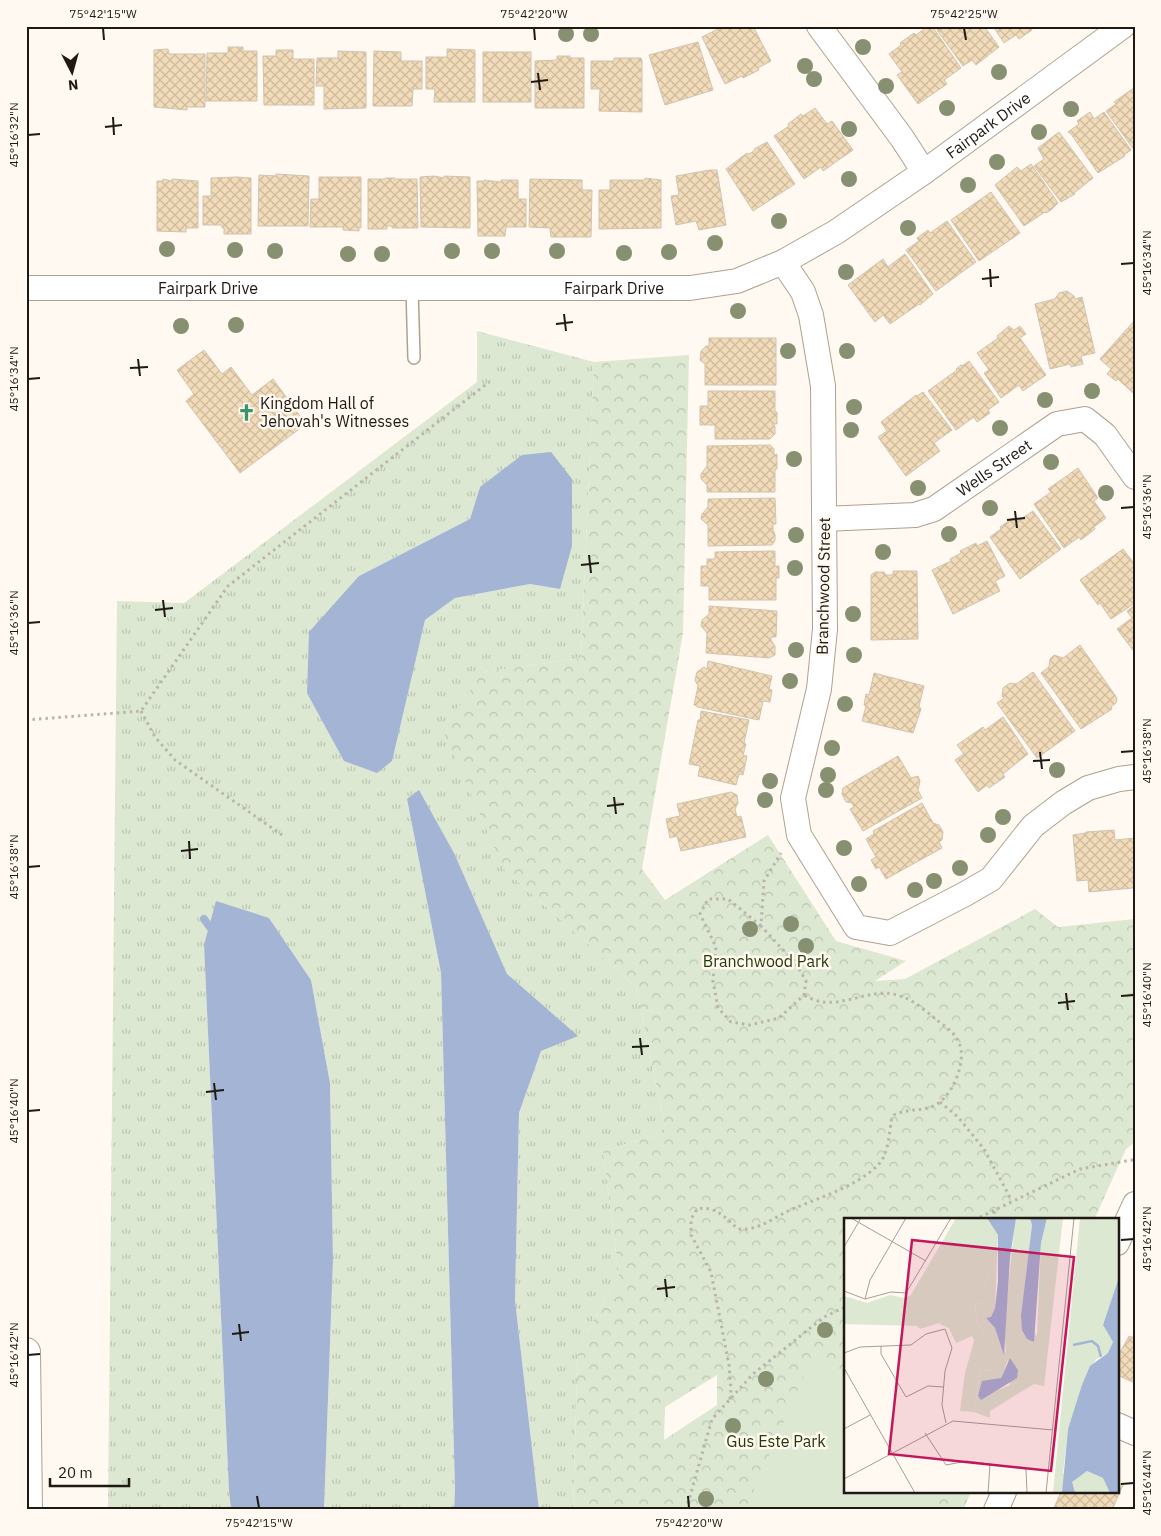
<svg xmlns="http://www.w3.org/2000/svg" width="1161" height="1536" viewBox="0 0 1161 1536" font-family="'IBM Plex Sans',sans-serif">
<defs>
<pattern id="grass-tufts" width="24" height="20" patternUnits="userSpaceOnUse" patternTransform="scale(1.25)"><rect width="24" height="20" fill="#dce8d1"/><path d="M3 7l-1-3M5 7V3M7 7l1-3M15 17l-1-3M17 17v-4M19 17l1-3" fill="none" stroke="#bcc6b2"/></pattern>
<pattern id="forest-crowns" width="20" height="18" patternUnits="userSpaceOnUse" patternTransform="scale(1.25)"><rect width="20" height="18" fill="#dce8d1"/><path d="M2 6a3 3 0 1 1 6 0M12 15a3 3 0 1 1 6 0" fill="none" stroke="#bcc6b2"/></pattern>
<pattern id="building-cross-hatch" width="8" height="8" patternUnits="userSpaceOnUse" patternTransform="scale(1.25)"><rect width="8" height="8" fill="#f1dbb9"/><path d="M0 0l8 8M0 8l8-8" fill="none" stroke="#cebb9e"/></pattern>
</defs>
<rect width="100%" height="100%" fill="#fff9f1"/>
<path fill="url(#grass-tufts)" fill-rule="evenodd" d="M477,331L594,362L581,658L483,672L504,869L636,987L666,1132L603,1151L619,1275L578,1347L573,1510H539L515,1300L519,1113L541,1051L577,1036L507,974L455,855L407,799L441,973L455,1489L454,1510H324L333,1260L330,1083L311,980L269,918L204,945L229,1491L231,1510H108L117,601L184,603L477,382ZM480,487L560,589L530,584L455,598L425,620L410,679L359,576L470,519Z"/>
<path fill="url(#forest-crowns)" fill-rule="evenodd" d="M689,355L683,633L642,869L665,900L768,835L836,941L906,961L875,981L905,979L1035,909L1058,927L1135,919V1142L1126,1149L1094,1220H845V1492H971L963,1510H573L578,1347L619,1275L603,1151L666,1132L636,987L504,869L442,729L483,672L581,658L594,362ZM717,1375V1405L664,1440L665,1407Z"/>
<polygon fill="#dce8d1" points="812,1357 845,1372 845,1492 936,1492 928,1510 745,1510"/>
<g fill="#a3b4d5">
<polygon points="551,452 572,479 572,546 560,589 530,584 455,598 425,620 392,761 377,773 344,761 307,693 309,632 359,576 470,519 480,487 522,455"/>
<polygon points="419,790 455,855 507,974 578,1036 541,1051 519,1113 515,1300 539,1510 454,1510 455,1489 441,973 407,799"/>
<polygon points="216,901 269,918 311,980 330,1083 333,1260 324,1510 231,1510 229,1491 204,945"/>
</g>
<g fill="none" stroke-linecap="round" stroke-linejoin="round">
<polyline stroke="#a3b4d5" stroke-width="8" points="204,919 215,934"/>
</g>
<g fill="url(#building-cross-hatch)" stroke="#d0c4b0">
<polygon points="719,26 753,26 771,61 758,68 759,70 743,78 742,76 725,84 702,37 720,28"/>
<polygon points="928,26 932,26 961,68 944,80 947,84 918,104 897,75 902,72 889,54 901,45 900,43 914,33 916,35"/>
<polygon points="942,26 984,26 999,47 976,65 972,60 963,66 937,30"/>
<polygon points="993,26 1029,26 1032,30 1019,39 1016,35 1004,43"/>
<polygon points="698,42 713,90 665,105 649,55"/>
<polygon points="228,47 243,47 243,51 257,51 257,101 206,101 207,53 228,53"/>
<polygon points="168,49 169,54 205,54 205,107 187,107 187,110 154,107 154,50"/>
<polygon points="447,49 475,50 475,102 434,102 435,89 426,89 426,57 447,57"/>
<polygon points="276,50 293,50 293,59 314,59 314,105 264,105 263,56 276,56"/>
<polygon points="338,51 366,52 366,108 324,109 324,86 316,86 317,58 338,58"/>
<polygon points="374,51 401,52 401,61 422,61 422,89 413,89 412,106 373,106"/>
<rect x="483" y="52" width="48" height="50"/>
<polygon points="557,56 570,56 570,58 584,58 584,108 535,108 535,61 557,60"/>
<polygon points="614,58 641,58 642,61 642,112 599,111 600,89 591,89 591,61 614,61"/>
<polygon points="1135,87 1135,149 1134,150 1106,111 1116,104 1114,102"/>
<polygon points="815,108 827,124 832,121 853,150 823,171 821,167 804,179 774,136 789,126 788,124 801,114 803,116"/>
<polygon points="1090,112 1094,119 1104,112 1131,150 1124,155 1125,156 1098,173 1071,134 1068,132 1079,124 1077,121"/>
<polygon points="1059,132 1093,178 1074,193 1075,194 1061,202 1034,166 1044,159 1038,148"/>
<polygon points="767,142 795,184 753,211 726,169 747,153 749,154 755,150 754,149"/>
<polygon points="1031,164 1058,203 1051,210 1046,213 1045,212 1024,226 995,185 1017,167 1021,171"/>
<polygon points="710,170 717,170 726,225 699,230 696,221 676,225 671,196 679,195 676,176"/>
<polygon points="276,174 309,176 308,226 258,226 259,175 276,176"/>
<polygon points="434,176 444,178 444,176 470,177 470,228 421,227 420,177"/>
<polygon points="236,177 251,178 251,234 224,234 224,228 222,228 222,225 203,225 203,196 211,196 211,178"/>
<polygon points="319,177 361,177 361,228 359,227 359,231 343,230 343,227 310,227 311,199 319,199"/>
<polygon points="385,178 395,178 394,179 417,179 418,228 392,228 392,226 387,226 387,229 368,229 368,179 385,179"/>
<polygon points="645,178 661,180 661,228 599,229 599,190 610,190 610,180 645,180"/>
<polygon points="163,179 172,181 172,179 198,181 198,228 186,228 186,232 157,231 157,181 163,181"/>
<polygon points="530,179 582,180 582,190 592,190 591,237 551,237 550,228 529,227"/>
<polygon points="484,180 501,182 501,180 518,180 518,199 526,199 526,227 506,227 505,236 478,236 477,181 485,181"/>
<polygon points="991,192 1020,233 979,261 951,220"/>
<polygon points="947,221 976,262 936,291 906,250 919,241 917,238 928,230 930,233"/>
<polygon points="905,254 933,294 920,305 919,304 890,324 883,315 875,322 848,285 883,259 888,267"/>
<polygon points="1067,291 1074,296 1075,299 1082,297 1095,353 1081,356 1083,364 1071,367 1070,364 1050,369 1035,304 1055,299 1059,293"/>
<polygon points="1135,320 1135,393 1134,394 1118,379 1116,381 1107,374 1111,369 1100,359"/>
<polygon points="1009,326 1014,330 1020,326 1026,334 1020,338 1046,375 1023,391 1019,385 1001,398 984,373 989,370 977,353 998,338 997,336"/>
<polygon points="709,338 776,338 776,385 705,385 705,364 700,360 701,351 706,346 709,346"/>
<polygon points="204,350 222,374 231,367 252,395 273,379 306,424 240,473 186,401 194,394 177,370"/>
<polygon points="969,361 999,402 988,410 990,413 977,422 974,417 956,430 928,391 957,370 956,369 961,365 962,366"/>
<polygon points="708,391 775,391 775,412 777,412 777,424 772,424 775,426 775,434 770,439 715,439 715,425 700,425 700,406 708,406"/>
<polygon points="923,392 952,430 934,443 940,451 906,476 878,437 887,431 881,422 916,395 917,396"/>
<polygon points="770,445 774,449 774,455 777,454 777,469 775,469 775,492 707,492 707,485 701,479 701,474 707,466 707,446"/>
<polygon points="1078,468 1098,498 1094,501 1106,518 1094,527 1095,529 1081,540 1079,537 1064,548 1034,504 1051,492 1048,489"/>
<polygon points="775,498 776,524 773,524 773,530 775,534 775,541 772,545 708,546 708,525 701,519 702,514 708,507 708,499"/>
<polygon points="1033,511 1061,549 1020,579 990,537 1001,529 1000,527 1013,518 1016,522"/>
<polygon points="987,541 1005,576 995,581 1000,591 953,614 932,570 951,561 950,559 961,553 960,551 976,543 977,546"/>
<polygon points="1123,549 1133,562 1135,562 1135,603 1111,619 1100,603 1098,605 1080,580"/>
<polygon points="770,551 775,551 775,566 779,566 779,578 776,578 776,600 709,600 709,586 701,586 701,566 707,566 707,559 715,559 715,552"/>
<polygon points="893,571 917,571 918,639 871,640 871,575 875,572 884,572 886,575 893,575"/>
<polygon points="1135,605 1135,653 1117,629 1132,618 1127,611"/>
<polygon points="709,606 777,611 776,637 771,637 771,640 775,646 775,655 769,658 706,653 707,633 701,626 702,620 709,614"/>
<polygon points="1080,645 1117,698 1116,703 1111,707 1112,709 1081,729 1041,673 1049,667 1050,659 1054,655 1063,658"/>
<polygon points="708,661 772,676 769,689 772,690 770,702 763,701 759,720 697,707 697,706 694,705 698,686 695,680 697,672 704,667 707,669"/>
<polygon points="1033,672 1075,731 1037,758 997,703 1004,698 1002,696 1003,688 1010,683 1016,684"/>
<polygon points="874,673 924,686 919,706 921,709 913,733 862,721 866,706 864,705 866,694 869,695"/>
<polygon points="701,711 749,720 744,743 746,744 743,755 747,756 743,775 739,774 736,785 698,776 700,766 689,764 698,720 700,720"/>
<polygon points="1003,717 1028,754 1003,774 1005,777 989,788 987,785 978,792 955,760 964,754 957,745 983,727 985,730"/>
<polygon points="898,756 911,778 918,776 920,781 918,790 922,798 863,831 850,809 854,807 852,803 846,802 842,794 843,788"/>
<polygon points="731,792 737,795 738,803 735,809 737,817 741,816 746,837 681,851 677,836 670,838 666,819 680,816 677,804"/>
<polygon points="922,803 933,823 939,825 943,832 942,840 939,842 942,848 886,879 879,867 876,869 871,860 876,857 866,839 874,834 873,831"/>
<polygon points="1114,830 1115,840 1135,838 1135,886 1133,888 1089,892 1088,880 1077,881 1073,835 1086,833 1086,832"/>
<polygon points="1129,1336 1135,1338 1135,1383 1117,1375 1117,1358"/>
<polygon points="1117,1482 1123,1485 1112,1510 1053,1510 1061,1492 1117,1492"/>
</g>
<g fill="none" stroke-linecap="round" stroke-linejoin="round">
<defs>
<polyline id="lane" points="412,288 414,358"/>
<g id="street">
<polyline points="819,26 902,138 924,172"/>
<polyline points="783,262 803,292 811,315 823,386 825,629 819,689 793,798 799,835 856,927 890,933 965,894 991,879 1033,826 1063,803 1088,788 1119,779 1135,777"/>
<path id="s1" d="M26,288H690L737,281L783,262L836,232L924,172L1123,26"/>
<path id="s2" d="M824,519L915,515L934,509L1057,424L1085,419L1105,435L1135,477"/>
<polyline points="1117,1243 1135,1204"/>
<polyline points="1117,1425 1135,1433"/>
<polyline points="996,1510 1004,1492"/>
</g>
<polyline id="primary" points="26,1352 28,1510"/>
</defs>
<use href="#lane" stroke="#aea18e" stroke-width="14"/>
<use href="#street" stroke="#aea18e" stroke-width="26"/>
<use href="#primary" stroke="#aea18e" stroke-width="30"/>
<g stroke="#bab4ac" stroke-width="3" stroke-dasharray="2.5 4" stroke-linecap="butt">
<polyline points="141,711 155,737 175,760 282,835"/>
<polyline points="26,720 141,711 228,586 489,382"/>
<polyline points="761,926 728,899 708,899 700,914 716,947 713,981 718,1008 731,1022 750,1025 779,1018 804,995 806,981 796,964 761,926 764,881 781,853"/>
<polyline points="940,1102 958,1117 984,1149 1012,1201"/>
<polyline points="974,1220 1080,1169 1132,1160 1135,1161"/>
<polyline points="992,1220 995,1210"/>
<path d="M730,1399L731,1390L729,1365L711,1272L691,1235V1219L697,1209C716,1205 725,1218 738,1229C757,1231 772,1219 788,1211C817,1198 855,1188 878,1165C889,1154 889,1132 892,1118L894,1115C906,1109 919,1111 931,1107C950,1101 964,1068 961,1050C959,1036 948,1028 938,1021C927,1012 914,1000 900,996C868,984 837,1016 804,995"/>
<polyline points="686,1510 712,1419 753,1374 824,1317 845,1307"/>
</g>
<use href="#lane" stroke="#fff" stroke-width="11"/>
<use href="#street" stroke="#fff" stroke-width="24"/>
<use href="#primary" stroke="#fff" stroke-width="28"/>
</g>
<g fill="#879070">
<circle cx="566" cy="34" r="8"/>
<circle cx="591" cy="34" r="8"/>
<circle cx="863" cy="47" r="8"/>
<circle cx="805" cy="66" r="8"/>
<circle cx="999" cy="72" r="8"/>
<circle cx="814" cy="79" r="8"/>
<circle cx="886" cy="86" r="8"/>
<circle cx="947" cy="108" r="8"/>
<circle cx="1071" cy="109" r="8"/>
<circle cx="849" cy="129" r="8"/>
<circle cx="1039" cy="132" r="8"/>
<circle cx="997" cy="162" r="8"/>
<circle cx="849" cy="179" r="8"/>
<circle cx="968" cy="185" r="8"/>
<circle cx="779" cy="221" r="8"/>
<circle cx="908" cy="228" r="8"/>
<circle cx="715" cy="243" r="8"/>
<circle cx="167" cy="249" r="8"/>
<circle cx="235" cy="250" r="8"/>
<circle cx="275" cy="251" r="8"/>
<circle cx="452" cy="251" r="8"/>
<circle cx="492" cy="251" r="8"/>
<circle cx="557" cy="251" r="8"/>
<circle cx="669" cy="252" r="8"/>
<circle cx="624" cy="253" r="8"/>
<circle cx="348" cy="254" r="8"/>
<circle cx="382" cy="254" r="8"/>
<circle cx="846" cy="272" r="8"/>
<circle cx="738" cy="311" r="8"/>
<circle cx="236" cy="325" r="8"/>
<circle cx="181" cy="326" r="8"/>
<circle cx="788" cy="351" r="8"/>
<circle cx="847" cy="351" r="8"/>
<circle cx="1092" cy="391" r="8"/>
<circle cx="1045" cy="400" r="8"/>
<circle cx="854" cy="407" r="8"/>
<circle cx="1000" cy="428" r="8"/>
<circle cx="851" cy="430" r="8"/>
<circle cx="794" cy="459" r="8"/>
<circle cx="1051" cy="462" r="8"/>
<circle cx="918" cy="488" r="8"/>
<circle cx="1106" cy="493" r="8"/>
<circle cx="990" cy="508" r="8"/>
<circle cx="949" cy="534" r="8"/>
<circle cx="796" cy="535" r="8"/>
<circle cx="883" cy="552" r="8"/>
<circle cx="795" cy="568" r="8"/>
<circle cx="853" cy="614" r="8"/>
<circle cx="796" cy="650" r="8"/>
<circle cx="854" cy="655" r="8"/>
<circle cx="790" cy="681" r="8"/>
<circle cx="845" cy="704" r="8"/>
<circle cx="832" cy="748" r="8"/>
<circle cx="1057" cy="770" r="8"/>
<circle cx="828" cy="775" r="8"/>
<circle cx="770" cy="781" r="8"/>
<circle cx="826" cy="790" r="8"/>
<circle cx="765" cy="800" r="8"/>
<circle cx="1003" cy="817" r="8"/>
<circle cx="988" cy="835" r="8"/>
<circle cx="844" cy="848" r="8"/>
<circle cx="960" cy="868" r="8"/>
<circle cx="934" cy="881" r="8"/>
<circle cx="859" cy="884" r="8"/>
<circle cx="915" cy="890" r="8"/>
<circle cx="791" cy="924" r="8"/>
<circle cx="750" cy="929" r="8"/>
<circle cx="806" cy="946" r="8"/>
<circle cx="825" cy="1330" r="8"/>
<circle cx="766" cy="1379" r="8"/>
<circle cx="733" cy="1426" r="8"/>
<circle cx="706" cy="1499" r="8"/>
</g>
<path fill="none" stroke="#1e1912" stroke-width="2" d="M103,28L104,40M534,28L535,40M964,28L966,40M538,73L540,90M531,82L548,80M113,117L114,135M105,127L122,125M28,135L40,134M1121,264L1134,263M990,269L991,287M982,279L999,277M564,314L566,331M556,324L573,322M138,359L140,376M130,368L148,367M28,379L40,378M1121,508L1134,507M1015,511L1017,528M1007,520L1025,518M589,555L591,573M581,565L599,563M163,600L165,617M155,610L173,608M28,623L40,622M1040,752L1042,769M1121,752L1134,751M1033,761L1050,760M614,797L616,814M607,806L624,804M189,841L190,859M181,851L198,849M28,867L40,866M1066,993L1068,1010M1121,996L1134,995M1058,1003L1075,1001M640,1038L642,1055M632,1047L649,1046M214,1083L216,1100M206,1092L224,1090M28,1111L40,1110M1121,1240L1134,1239M665,1279L667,1297M657,1289L675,1287M239,1324L241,1341M232,1334L249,1332M28,1355L40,1354M1121,1484L1134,1483M257,1496L259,1508M688,1496L689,1508"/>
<defs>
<symbol id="church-bare" viewBox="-9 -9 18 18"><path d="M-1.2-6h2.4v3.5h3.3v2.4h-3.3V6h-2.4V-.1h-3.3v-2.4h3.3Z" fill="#3a9469" stroke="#fff9f1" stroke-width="2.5" paint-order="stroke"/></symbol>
</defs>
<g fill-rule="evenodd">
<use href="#church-bare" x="234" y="400" width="25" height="25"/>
</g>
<g text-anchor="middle" stroke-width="5" stroke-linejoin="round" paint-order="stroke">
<g font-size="16" fill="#1e1912" stroke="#fff9f1">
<text dy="6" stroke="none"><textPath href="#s1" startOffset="1008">Fairpark Drive</textPath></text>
<text dy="6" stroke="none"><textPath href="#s1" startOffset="182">Fairpark Drive</textPath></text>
<text dy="6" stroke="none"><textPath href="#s1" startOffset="588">Fairpark Drive</textPath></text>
<text dy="6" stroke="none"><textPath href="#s2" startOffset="184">Wells Street</textPath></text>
<text transform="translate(823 586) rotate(-89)" y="6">Branchwood Street</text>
</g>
<g font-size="16" fill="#1e1912" stroke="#fff9f1" text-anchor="start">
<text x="260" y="409">Kingdom Hall of<tspan x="260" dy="18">Jehovah's Witnesses</tspan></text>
</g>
<g font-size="16" fill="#253b06" stroke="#fff9f1">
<text x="766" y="967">Branchwood Park</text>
<text x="776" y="1447">Gus Este Park</text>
</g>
</g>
<g transform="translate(844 1218)">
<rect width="275" height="275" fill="#fff9f1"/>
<path d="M127,0H143L154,17L151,90L147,99L142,100L151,110L162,136L160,111L171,2L186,0L188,7L177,97L193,118L197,25L203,0H219L200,168L190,166L146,193V200L130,194L136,153L150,152V125L133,106L131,86L140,84V66L146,57L138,26ZM164,141L166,167L149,174L142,164L157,160Z" fill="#dce8d1" fill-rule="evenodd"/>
<path d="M112,0H127L138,25L139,22L151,24L146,57L140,66V84L131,86L133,106L150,125L156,145L150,152L136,153L130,194L116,193L121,155L130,123L128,118L112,125L105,110L95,106L98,104L76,111L73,108L0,106V78L23,85L46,77L61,80L67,77ZM236,0H275V59L259,107L269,124L264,135L252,141L231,190L224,211L219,255L230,261L243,253L259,260L266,275H209Z" fill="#dce8d1"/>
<path d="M110,11L131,23L114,52L94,41Z" fill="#dce8d1"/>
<path d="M143,0H172L166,39L160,137L151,110L142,100L147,99L151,90L154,64V17ZM186,0H203L197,25L190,124L183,121L178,112L177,97L188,7ZM275,59V275H266L259,260L243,253L228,264L231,275H218L224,211L238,167L246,148L264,135L269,124L259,107ZM166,140L174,152L173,160L137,182L134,178L138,163L157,160Z" fill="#a3b4d5"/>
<path fill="none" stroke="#a3b4d5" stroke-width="2.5" d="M229,127L248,123L254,128L257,139"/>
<path fill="none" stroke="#a59f98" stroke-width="1" d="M7,0L82,43M0,29L17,0M0,73L21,81L47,74L62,75L107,0M21,81L26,62L62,0M37,128V136L62,179L84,168L100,169M0,135L16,129L67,127L82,116L101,111L108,130L101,153L98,187L102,205M0,150L71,275M0,211L26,197M81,215L102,247L123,243L182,251L183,275M0,261L109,203L209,212M144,275L146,246M202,275L230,0"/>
<path fill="#c2185b" fill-opacity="0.15" stroke="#c2185b" stroke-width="2.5" d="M68,22L230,39L207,253L45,236Z"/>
<rect width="275" height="275" fill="none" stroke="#1e1912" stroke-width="2.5"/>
</g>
<rect width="1161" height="1536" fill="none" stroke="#fff9f1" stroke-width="55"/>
<g transform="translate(72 72) rotate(174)" stroke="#fff9f1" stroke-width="4" paint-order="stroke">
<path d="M0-4L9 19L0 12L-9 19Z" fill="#1e1912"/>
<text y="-8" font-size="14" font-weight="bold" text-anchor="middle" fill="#1e1912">N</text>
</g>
<path d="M50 1478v8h79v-8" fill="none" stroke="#1e1912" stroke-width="2.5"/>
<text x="58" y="1478" font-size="15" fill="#1e1912" stroke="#fff9f1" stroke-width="4" paint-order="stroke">20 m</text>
<rect x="28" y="28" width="1106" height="1480" fill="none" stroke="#1e1912" stroke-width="2"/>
<g font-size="12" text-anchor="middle" fill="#1e1912">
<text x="103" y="18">75°42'15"W</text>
<text x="534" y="18">75°42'20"W</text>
<text x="964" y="18">75°42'25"W</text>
<text transform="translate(14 135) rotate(-90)" y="4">45°16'32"N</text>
<text transform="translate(1147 263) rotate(-90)" y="4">45°16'34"N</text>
<text transform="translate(14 379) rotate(-90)" y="4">45°16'34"N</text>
<text transform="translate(1147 507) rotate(-90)" y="4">45°16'36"N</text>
<text transform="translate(14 623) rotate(-90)" y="4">45°16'36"N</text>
<text transform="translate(1147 751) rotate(-90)" y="4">45°16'38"N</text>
<text transform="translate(14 867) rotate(-90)" y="4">45°16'38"N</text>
<text transform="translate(1147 995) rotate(-90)" y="4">45°16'40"N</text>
<text transform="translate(14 1111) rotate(-90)" y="4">45°16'40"N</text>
<text transform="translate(1147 1239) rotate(-90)" y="4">45°16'42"N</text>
<text transform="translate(14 1355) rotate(-90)" y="4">45°16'42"N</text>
<text transform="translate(1147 1483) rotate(-90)" y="4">45°16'44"N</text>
<text x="259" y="1527">75°42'15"W</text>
<text x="689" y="1527">75°42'20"W</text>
</g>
</svg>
